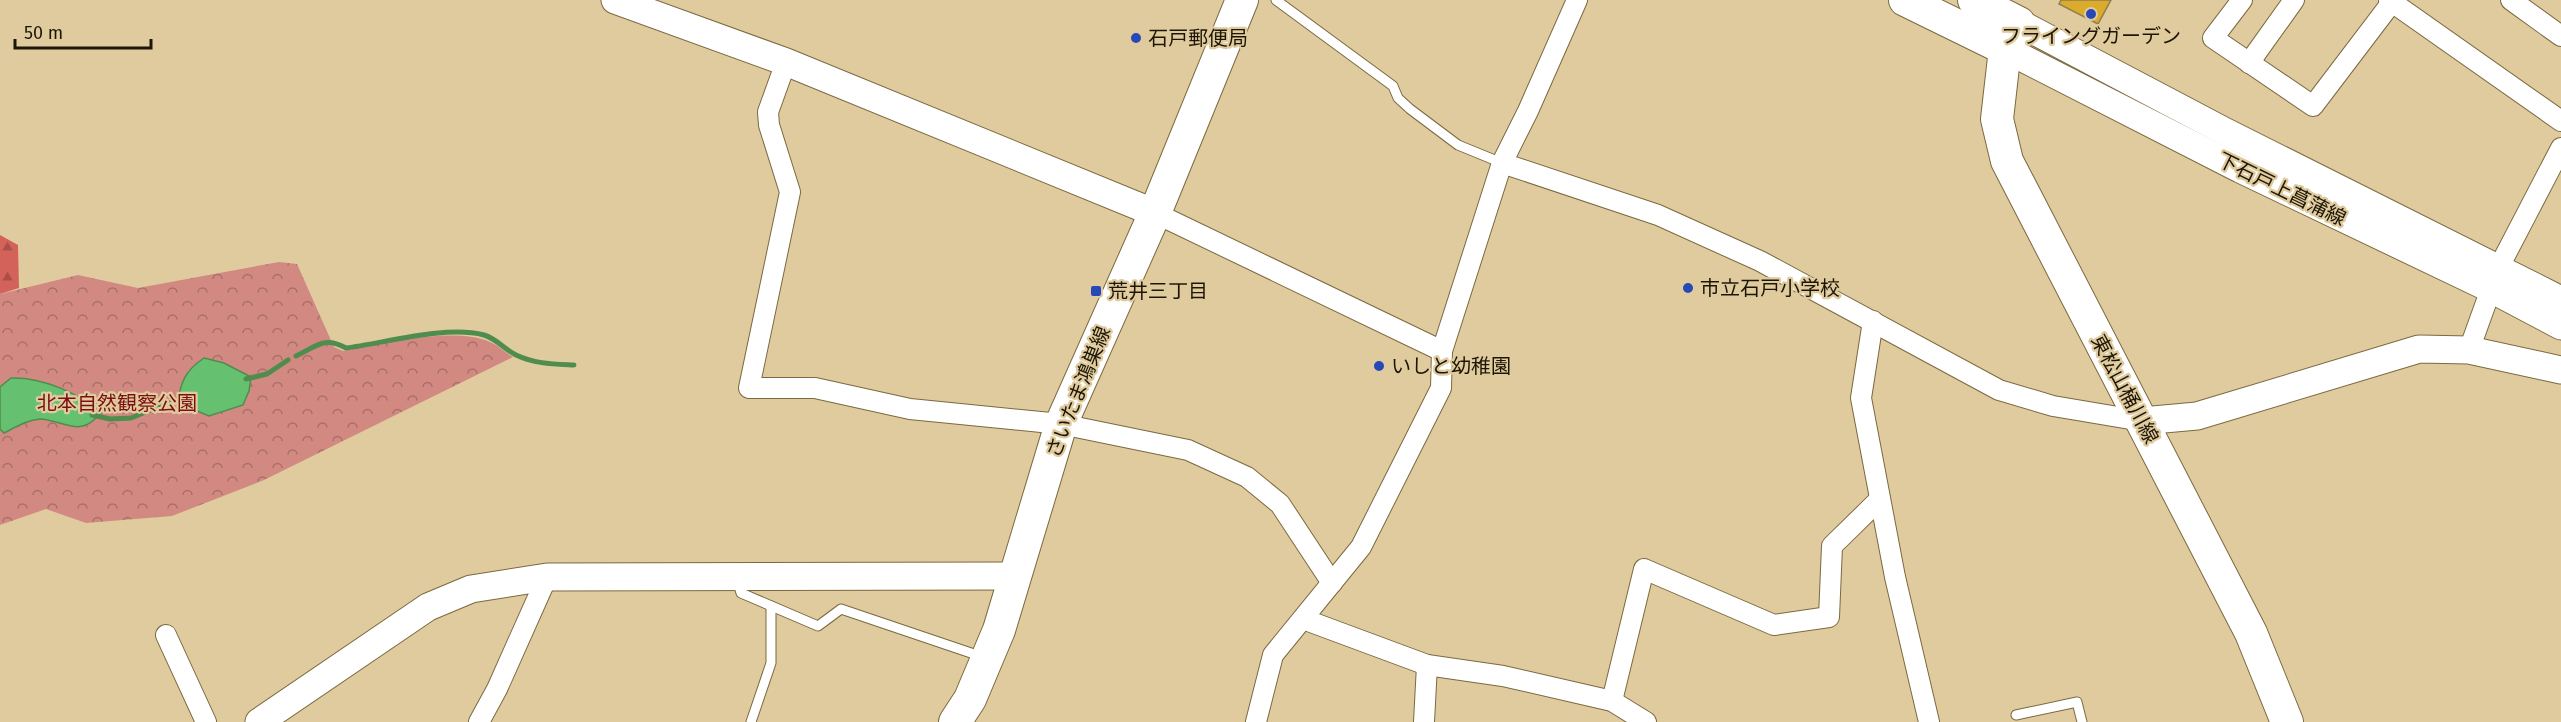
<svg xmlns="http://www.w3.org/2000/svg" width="2561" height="722" viewBox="0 0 2561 722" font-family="'Fira Sans','Noto Sans JP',sans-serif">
<defs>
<pattern id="forest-firs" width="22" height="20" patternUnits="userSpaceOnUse" patternTransform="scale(1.5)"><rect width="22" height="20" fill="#d3625a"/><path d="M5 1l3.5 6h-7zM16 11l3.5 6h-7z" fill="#ab5048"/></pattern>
<pattern id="park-crowns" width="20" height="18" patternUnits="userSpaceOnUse" patternTransform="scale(1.5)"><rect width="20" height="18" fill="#d18982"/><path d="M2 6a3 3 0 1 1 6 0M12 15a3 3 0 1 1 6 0" fill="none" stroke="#a96f68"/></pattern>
</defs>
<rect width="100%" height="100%" fill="#e0cb9f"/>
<polygon fill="url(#forest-firs)" points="0,235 18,245 19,288 0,294"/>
<path fill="url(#park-crowns)" d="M279,262L297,264L334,347L343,351C380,344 455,326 490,342C498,345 506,353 513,357L264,480L172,516L86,523L46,509L0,525V294L78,275L138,288Z"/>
<g fill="#65c06f" stroke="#4f8d4f" stroke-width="1.5">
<path d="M204,358L224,363L251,377L249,391L243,405L209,416L178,403C180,382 186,370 204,358Z"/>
<path d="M11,378C42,377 79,393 101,413C97,417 92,423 86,425C72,431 55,419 40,419C27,420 16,427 4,433L0,429V387Z"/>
</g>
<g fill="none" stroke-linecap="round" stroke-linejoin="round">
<g stroke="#4f8d4f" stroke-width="5">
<path d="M296,356C317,346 324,336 346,348C385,343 446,325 484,335C497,339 504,349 516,355C535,364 553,364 574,365"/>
<polyline points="246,379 267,374 288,360"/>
<polyline points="92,415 110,419 131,418 185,396"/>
</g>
</g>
<polygon fill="#dbab2c" stroke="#907d53" stroke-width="1.5" points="2061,0 2111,0 2098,24 2059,4"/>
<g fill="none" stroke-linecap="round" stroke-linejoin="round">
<defs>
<g id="lane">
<polyline points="1276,0 1393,86 1398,98 1410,109 1458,145 1502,163"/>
<polyline points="737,579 741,593 818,626 841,609 977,655"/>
<polyline points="2016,715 2077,702 2082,722"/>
<polyline points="751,722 771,663 771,606"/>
</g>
<g id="street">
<polyline points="2242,0 2213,38 2313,106 2392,2"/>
<polyline points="2389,0 2561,121"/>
<polyline points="2511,0 2561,36"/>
<polyline points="786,62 768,112 769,125 790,192 749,388 815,388 910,409 1061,424 1188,450 1247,477 1280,504 1332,583"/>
<polyline points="2249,63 2294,0"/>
<polyline points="1502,163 1658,215 1760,261 1999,390 2053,406 2142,421"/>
<polyline points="1155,213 1442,351"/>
<polyline points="2498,269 2561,148"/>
<polyline points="1873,321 1861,398 1895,577 1929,722"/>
<polyline points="2469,350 2491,289"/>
<polyline points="1303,619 1427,665 1503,676 1612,701 1646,722"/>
<polyline points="166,635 206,722"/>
<polyline points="1612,701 1644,569 1774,625 1829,617 1832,546 1880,499"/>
<polyline points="479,722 497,689 547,577"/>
<polyline points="1256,722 1273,655 1361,547 1441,388 1442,351 1502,163 1528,111 1577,0"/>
<polyline points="1424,722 1427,665"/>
</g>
<g id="secondary">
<polyline points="615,0 786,62 1155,213"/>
<polyline points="2019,23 2224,131 2561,300"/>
<polyline points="2005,49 2240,169 2491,289 2561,326"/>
<polyline points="2142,421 2197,416 2419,349 2469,350 2561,370"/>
<polyline points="259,722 428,607 471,589 547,577 1014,576"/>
</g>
<g id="primary">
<polyline points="1905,0 2005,49"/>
<polyline points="1974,0 2019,23 2005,49 1997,119 2007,161 2251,633 2287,722"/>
<polyline points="955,722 970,699 999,630 1061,424 1155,213 1242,0"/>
</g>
</defs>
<use href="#lane" stroke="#7b693f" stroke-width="11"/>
<use href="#street" stroke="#7b693f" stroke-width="22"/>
<use href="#secondary" stroke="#7b693f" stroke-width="29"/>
<use href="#primary" stroke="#7b693f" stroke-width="34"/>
<use href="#lane" stroke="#fff" stroke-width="9"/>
<use href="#street" stroke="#fff" stroke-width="20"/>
<use href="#secondary" stroke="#fff" stroke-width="27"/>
<use href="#primary" stroke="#fff" stroke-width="32"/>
</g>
<g fill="#2749b8" stroke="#e0cb9f" stroke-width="2">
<circle cx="2091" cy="14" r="6"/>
<circle cx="1136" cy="38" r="6"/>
<circle cx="1688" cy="288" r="6"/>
<rect x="1090" y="285" width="12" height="12" rx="3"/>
<circle cx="1379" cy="366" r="6"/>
</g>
<g text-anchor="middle" stroke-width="4.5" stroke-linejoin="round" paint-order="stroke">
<g font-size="20" fill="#1d1605" stroke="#e0cb9f" text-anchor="start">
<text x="2091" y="43" text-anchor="middle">フライングガーデン</text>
<text x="1148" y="45">石戸郵便局</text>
<text x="1700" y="295">市立石戸小学校</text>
<text x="1108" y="298">荒井三丁目</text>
<text x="1391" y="373">いしと幼稚園</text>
</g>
<g font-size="20" fill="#1d1605" stroke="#e0cb9f">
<text transform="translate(2282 189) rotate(26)" y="7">下石戸上菖蒲線</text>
<text transform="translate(2125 389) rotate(62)" y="7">東松山桶川線</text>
<text transform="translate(1078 392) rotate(-68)" y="7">さいたま鴻巣線</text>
</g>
<g font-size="20" fill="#7a1013" stroke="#e0cb9f">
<text x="117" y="410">北本自然観察公園</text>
</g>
</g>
<path d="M15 39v9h136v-9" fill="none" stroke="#1d1605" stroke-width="3"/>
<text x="24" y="39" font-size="18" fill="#1d1605" stroke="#e0cb9f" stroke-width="4.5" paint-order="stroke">50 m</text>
</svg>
